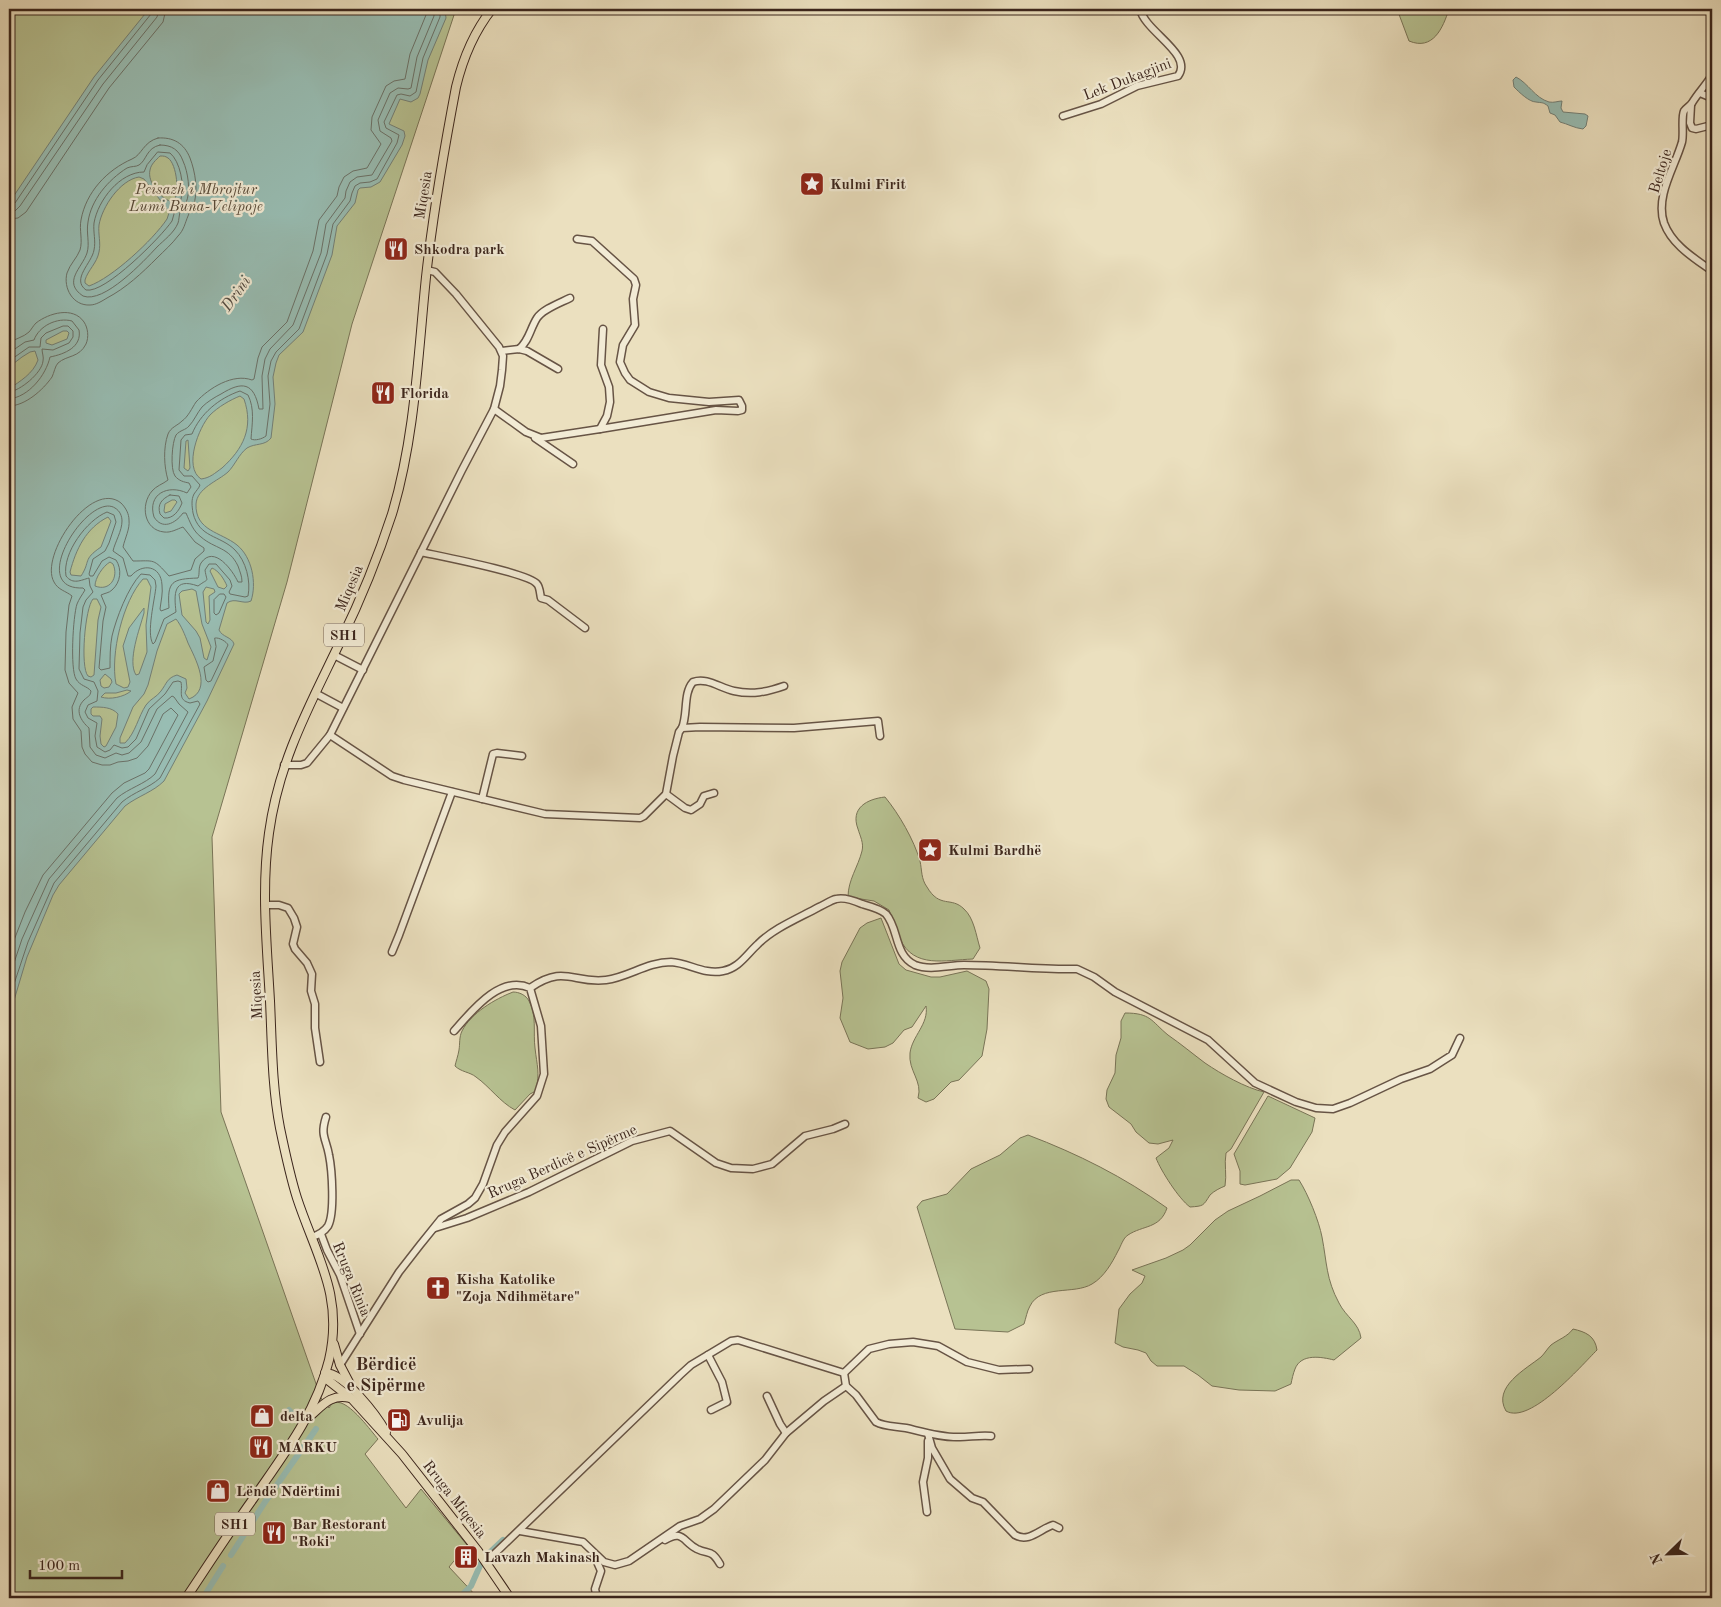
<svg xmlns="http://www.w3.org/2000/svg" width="1721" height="1607" viewBox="0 0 1721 1607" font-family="'Old Standard TT',serif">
<rect width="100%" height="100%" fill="#ebe0bf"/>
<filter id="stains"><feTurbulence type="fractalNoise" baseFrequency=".004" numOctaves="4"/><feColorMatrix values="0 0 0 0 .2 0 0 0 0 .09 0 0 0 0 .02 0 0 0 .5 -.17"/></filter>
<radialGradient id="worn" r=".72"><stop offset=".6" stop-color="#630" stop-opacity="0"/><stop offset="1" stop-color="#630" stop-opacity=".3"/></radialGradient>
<g fill="#b7c292" stroke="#797457">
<path d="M9,9H456L352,324L287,582L212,837L221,1112L321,1398L329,1408C340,1387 370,1430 378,1439L365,1454L406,1508L421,1489L467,1545L449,1567L478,1598H9Z"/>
<path d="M1397,9H1449C1443,28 1433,51 1409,41Z"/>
<path d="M885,797C899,814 914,840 920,861C922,870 921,879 927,887C940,909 951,896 964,909C974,918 976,935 980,948L973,959C945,960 914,969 900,939C895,929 893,919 889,910L874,901L848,897C848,880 858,867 862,851C864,843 860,836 858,829C850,808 867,799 885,797Z"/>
<path d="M881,918L899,964L906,970L931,977H940L967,971L986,981L989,989L987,1029L982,1056L959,1080L951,1082L934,1099L926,1102L918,1098C923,1081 908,1071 910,1053C912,1036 929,1024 926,1006L912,1027L904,1030L893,1043L885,1047L868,1049L850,1042L840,1018L843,998L840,971L842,962L860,928L867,923Z"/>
<path d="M513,992C519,992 526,995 529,1001C537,1014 533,1033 535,1048C537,1066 540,1072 536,1091L530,1094L515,1110C500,1102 490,1087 476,1077C470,1072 461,1072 455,1066C456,1061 458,1056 459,1050C460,1044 459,1037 462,1031C471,1013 495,999 513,992Z"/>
<path d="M1125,1013C1151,1013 1151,1021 1168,1035C1181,1044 1193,1054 1205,1063C1221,1074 1246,1088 1264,1092L1231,1149L1226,1153C1224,1164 1227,1175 1225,1186C1220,1188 1214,1191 1210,1195C1203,1206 1204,1206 1190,1207C1179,1199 1161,1171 1156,1158L1169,1148L1173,1140L1158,1144L1149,1143L1136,1132L1131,1124L1109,1107L1106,1099L1107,1090L1115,1073L1116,1055L1121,1038V1021Z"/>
<polygon points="1268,1096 1315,1118 1312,1132 1290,1168 1277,1179 1245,1185 1240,1184 1240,1171 1234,1154"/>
<path d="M1028,1135C1078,1154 1124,1177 1167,1208C1160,1229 1143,1225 1128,1235C1123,1238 1121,1246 1118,1251C1112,1263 1104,1277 1092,1284C1074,1295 1041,1284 1030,1306C1027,1311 1026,1318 1024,1324L1008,1332L955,1329L917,1207L922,1201L947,1194L971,1169L1000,1155L1020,1138Z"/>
<path d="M1291,1180H1299C1308,1194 1319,1221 1322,1237C1327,1263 1326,1279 1339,1303C1346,1317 1359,1323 1361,1338L1334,1360C1322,1357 1301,1353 1295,1369C1293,1374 1292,1379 1291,1384L1275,1391L1239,1390L1212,1386L1198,1375L1184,1366H1157L1151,1361L1146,1353L1138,1350L1123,1347L1115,1343L1119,1309L1130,1294L1142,1283L1145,1276L1132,1270L1166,1258L1183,1250L1190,1245L1215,1220L1228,1211L1260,1196Z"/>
<path d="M1573,1329C1586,1332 1595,1336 1597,1350C1581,1366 1530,1425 1506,1411C1492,1387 1526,1369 1541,1357C1545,1353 1547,1349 1551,1345C1559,1339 1567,1337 1573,1329Z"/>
</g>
<g fill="#98bdb3" stroke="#738077" fill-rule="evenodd">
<path d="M149,9H445L446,18L428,60L420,94L418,98L411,102L400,99L389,124L404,131L405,136L402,145L380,182L371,187L360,188L358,190L355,203L337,226L332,255L303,332L279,355L276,363L273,377L275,404L271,438C265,446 255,443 247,448C239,454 235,465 228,472C218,481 197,488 196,504C195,531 221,532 237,545C252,557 257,583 251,601C243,605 235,597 227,603L219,630C222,637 232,637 234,644L207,701L164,781C153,792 138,796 125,806L59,885L53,895L27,957L9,1017V389C20,381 33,374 38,360L35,351L30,352L22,357L9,367V203L94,77ZM160,156C164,156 165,156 168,158C177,164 180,195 173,202C161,200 147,182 150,170C151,164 156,160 160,156ZM139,177L144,179L167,209L169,213L167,219C153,240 112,278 89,286L85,283V280C88,270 97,263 99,252C101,243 98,234 99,225C102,207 120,180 139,177ZM63,331H67L69,333L67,339L52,345L46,343V340ZM240,396L244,399C254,428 243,449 222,468C215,473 210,478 201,479C183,467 199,427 210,415C218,407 230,400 240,396ZM188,440L190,468L188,471L184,468L186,441ZM172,500H175L177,502L171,511L165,513L164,511L165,504ZM108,517L111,521L101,547C82,560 91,561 81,576L71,575L70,572C76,549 86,528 108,517ZM110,562L113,564C119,577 110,592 95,586C95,578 103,566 110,562ZM212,568C219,571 224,579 227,586L224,589L218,587L210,571ZM143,579H147L151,587L146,625L147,652L139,674L136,675C127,661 140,628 144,613V608L129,628L123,646L130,682L128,687L124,688L116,684C110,654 123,601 143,579ZM206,587L214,589L215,592L209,596L210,620L208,624L206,622L203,592ZM192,589L196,591L202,624L211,647L207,660L204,658L200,638L196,631L182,615L179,594L182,591ZM93,599H97L101,607L98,620L94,675L91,677L88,676C80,667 85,608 93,599ZM176,619C181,625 185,635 188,643C195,658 213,690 189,699L185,693L187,688L186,679L177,675C167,678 167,683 161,691C157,697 150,699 146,705C138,717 136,732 125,743H120V738L133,707L144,694L148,685L157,651L167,624ZM105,674L111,679L112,682L109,687L104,688L101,686L100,680ZM127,690L131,691C124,697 110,700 101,697L105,693H116ZM93,707C102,707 112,707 118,714L116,727L106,746L104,747L101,744L100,736L102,719L100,716H93L91,714V709Z"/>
<path d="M1516,77C1528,83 1535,98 1549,102C1554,103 1558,101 1562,101L1561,108L1563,112L1585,114L1588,116L1586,126L1583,129C1574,128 1568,124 1560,122L1555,115L1550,113L1548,106C1543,102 1542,103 1536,102C1529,102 1519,92 1514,87L1513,80Z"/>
</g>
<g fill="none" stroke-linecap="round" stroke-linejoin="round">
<g stroke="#6a7168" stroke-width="1">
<path d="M158,138C173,137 184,143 190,158C195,171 199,192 193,206C192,210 189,212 188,216C185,223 184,230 178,236C172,244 164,251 157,258C142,273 126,288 107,298C102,301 96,305 90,305C73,306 63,288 67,273C70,264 77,258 80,250C83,240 79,230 81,220C86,192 107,170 132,159C142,155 143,142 158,138Z"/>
<path d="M160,145C172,145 179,150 183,161C188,172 191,191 186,203C185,206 181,209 180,212C179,216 179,220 178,223C174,233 164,240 157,247C144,261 104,304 83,296C62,282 82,268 87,253C90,243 86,233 88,222C91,200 108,180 127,168C131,166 136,167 139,165C147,160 146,148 160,145Z"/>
<path d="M158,152L170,153C180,161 185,186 181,199C180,203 176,206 173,208L174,214L172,221C161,237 105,294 86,290C71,279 92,263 94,250C96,241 93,232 94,223C98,200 120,172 144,172L147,165Z"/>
<polyline points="9,205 15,203 98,80 151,14 152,9"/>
<polyline points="9,212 15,211 20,206 103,84 157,17 159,9"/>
<polyline points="9,219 18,218 26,212 109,88 163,22 166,9"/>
<path d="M9,343C14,339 24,337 29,332C31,330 33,326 36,323C49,313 73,306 84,322C88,328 89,337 86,344C79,358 67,355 58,363C55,366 54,373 52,377C43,390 25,406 9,406"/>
<path d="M9,353L25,342L34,340C39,326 57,317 72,321L79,330C82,347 65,354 50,357C46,375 29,397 9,399"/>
<path d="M9,361L29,347H40L41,338L46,333L63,326H68L73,331V337L69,343L53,350L42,349C42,353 44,357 43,361C42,373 20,391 9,392"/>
<path d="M170,495L179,496L182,503C179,511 173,519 164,518L160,514C157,504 162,499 170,495Z"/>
<polygon points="220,594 224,594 226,597 219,613 216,615 214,613 214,600"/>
<path d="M215,638C219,637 227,642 228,645L211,681L208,682L206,680L204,667L213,661L216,647Z"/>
<path d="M9,953L25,912L43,875L112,793L124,783L145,773L149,769L178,715L171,708L163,714L148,746L137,758L128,761L118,762L110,765H102L92,762L85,754L82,747L81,731L73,719L72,707L78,693L69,683L65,670L66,632L69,605L72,596C66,591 58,590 54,582C39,556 91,479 121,503C126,508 129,514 129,520C130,529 125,538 123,547L133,561C155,561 153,558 169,576L191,570L195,559L204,551V548L195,542L183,527C177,529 171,533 164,532C144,530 140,505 152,491C156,486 163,484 168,480C164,467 163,448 168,434C171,427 177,426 182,421C188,417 192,408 196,402C209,388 233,373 252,380L254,379L258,358L262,347L287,322L291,311L313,251L319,220L337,196L339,187L344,177L353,171L367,168L381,144L371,130L372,117L386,86L394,81L405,79L410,54L426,15V9"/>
<path d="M9,978L22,939L49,879L117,798C129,788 145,784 155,774L188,712L179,704L174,697L172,696L157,709L141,742L129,753L122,755L116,753L105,758L96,755L90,747L89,728C81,721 74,710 84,700C88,696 90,697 91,691C87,686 80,686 76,679C70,669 73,616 77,604C79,599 82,595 85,590L83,588C25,590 89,491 115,508C120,511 122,516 122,521C122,531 115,542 113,551L123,558L128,576H131C142,563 161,565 162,585C163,593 161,601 160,609L161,611L169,608C167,581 172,579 198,578C200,574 198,568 201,563C214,544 233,571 238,582H242C242,576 240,572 238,566C229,547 215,549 201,537C193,531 190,522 186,513H183C175,524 162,530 154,517C147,494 168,484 187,493L191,487L189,483C184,482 179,481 175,476C170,469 172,442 176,435C180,430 186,430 189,426C194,421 197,413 202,407C207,402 215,397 221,394C242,381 254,382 259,409H263L262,376L265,359L270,349L293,325L321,253L326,224L345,198L346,191L350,182L357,177L372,175L392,141L391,138L380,131L378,120L390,93L398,88L408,89L411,88L417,57L434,16V9"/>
<path d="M9,999L28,942L54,883L122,802C134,792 149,788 160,778L200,704L198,701L190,703C177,700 183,691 181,682L178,681L173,682L165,694L149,709L136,739L128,747L122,748L114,745L110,750L105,752L97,747L95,736L97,723L88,718L85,712L88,705L97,701L98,691L94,682L84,679L79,669L80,633L83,607L86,600L93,592L90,586L89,578C81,580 73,585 66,576C62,553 87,520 107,512L114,515L116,522L109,543L105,551L93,559L89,574L90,576H93L102,561L109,557L116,560C122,569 121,582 112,590C109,593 105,593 101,595L106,607L103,621L99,668L101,670L110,668C110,658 110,646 112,636C116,619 128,587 141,574L150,575L155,580L156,586C155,599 146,633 153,644L155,642L164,619L176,612C174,594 173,577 198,586C210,577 207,584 205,570L209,564H216L230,580L232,586L229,592L230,594L245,597L248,596C251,581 246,561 235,550C220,535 199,538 193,513C192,506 191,500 194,494C196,491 199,488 200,485L192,476H184L179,470L181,440L185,435L192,434C200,414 219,398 240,391L248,395C255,409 252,424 251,439C255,441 262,439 266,436L270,404L268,376L271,361L276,352L299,329L327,254L333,224L350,201L352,193L355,186L360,183L370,182L377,179L397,143L399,135L386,128L384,122L397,95L401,94L410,96L416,92L423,58L440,17V9"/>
</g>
<g stroke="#98bdb3" stroke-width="6">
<polyline points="289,1410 296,1417"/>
<polyline points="231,1555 265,1502 316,1429"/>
<polyline points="203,1598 223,1566"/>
<polyline points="459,1598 471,1586 483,1559 503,1540"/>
</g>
<defs>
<g id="minor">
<path d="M1712,75C1706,85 1698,93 1692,103C1690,106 1686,108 1684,111C1681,117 1684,134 1682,142C1675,167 1655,196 1664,223C1672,245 1694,258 1712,271"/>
<polyline points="1700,93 1712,98"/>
<polyline points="1691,105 1690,123 1692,128 1696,129 1712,125"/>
<path d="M1063,116L1101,104L1137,86L1178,76C1194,54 1145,32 1140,9"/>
<polyline points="577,239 592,241 634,279 636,285 633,299 635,325 623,345 620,362 625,373 630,380 649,392 669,398 709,402 739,400 742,406 742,410 738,411 716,410 600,429"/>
<polyline points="427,270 435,272 456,294 499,347 503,356 502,370 500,386 494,409 462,470 330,735 392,776 404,780 545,814 640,818 644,816 666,794 673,756 679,732 682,728 700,727 794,728 878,721 880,736"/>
<path d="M519,349C529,341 530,329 537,318C543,309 560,303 570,298"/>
<polyline points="502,351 519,349 527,351 558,369"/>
<polyline points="494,409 526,432 541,438 600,429 607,416 610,402 609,387 601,365 603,329"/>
<polyline points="535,438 573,464"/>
<path d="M421,552C439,556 529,573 537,584C540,587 540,594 541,598L548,600L585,628"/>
<polyline points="334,655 363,670"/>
<polyline points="315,693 343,708"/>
<path d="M682,728C688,714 683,693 693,682C707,677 720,688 734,691C752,695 767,692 784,686"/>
<polyline points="284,765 301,765 307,763 330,735"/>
<polyline points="666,794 685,808 691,810 700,804 704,796 714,793"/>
<polyline points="482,799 493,754 497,753 522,756"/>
<polyline points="265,905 279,905 288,908 294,918 297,927 293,944 295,949 307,963 312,974 311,991 315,1004 315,1028 320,1062"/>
<polyline points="392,952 399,935 452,792"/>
<path d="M530,988C565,964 573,984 606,980C629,977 647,962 671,962C689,963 704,975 723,971C739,968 746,955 758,944C774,928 799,918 819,907C824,905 831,900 836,899C843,897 855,901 862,904C869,906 881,909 886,914C899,929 894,955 915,965C930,971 949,965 964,965C1002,965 1040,970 1077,969L1094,977L1115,992L1208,1040L1255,1083L1296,1102L1316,1108L1333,1109L1350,1103L1401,1079L1430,1069L1452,1055L1460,1038"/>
<polyline points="435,1228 467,1218 529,1192 632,1141 670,1131 716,1163 731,1168 753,1169 772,1164 805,1136 833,1129 845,1124"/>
<polyline points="321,1234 327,1250 340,1275 360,1334"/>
<path d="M312,1237C318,1235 324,1232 328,1226C335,1213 332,1170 329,1155C326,1138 320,1136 326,1117"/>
<polyline points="708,1355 722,1382 727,1402 711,1410"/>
<path d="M340,1365L399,1272L420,1245L441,1219L468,1204L475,1198L483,1184L497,1145L505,1132L537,1096L544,1074L541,1026L530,988C500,974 471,1012 454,1031"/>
<polyline points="844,1373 869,1349 889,1344 913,1342 938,1346 967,1362 999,1370 1029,1369"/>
<polyline points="767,1396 780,1424 786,1433"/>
<path d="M928,1434L932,1448L950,1479L972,1498L983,1502L1015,1535C1029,1543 1040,1529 1053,1525L1059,1528"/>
<polyline points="927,1512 923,1482 928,1458 928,1441"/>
<polyline points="520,1531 583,1542 604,1562 615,1565 629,1561 680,1526 700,1519 714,1509 765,1460 786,1433 824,1401 846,1386"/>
<path d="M665,1540C683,1529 683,1542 697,1549C710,1555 711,1549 720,1564"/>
<polyline points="594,1555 601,1571 595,1589 597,1598"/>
<path d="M486,1562L680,1375L691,1365L731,1341L738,1340L844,1373L846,1386L856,1395L876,1422C885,1427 896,1426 906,1428C923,1432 943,1438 960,1437C970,1437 980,1435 991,1436"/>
</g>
<g id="major">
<polyline points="334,1344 340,1365 350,1384"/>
<path d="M325,1373C345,1373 377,1416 386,1432"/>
<polyline points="324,1377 352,1399 402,1454 478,1551 510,1598"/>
<path d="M309,1417C322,1406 331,1393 350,1398"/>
<path d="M186,1598C208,1565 230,1531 253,1499C284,1454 316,1413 329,1360C344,1295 316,1256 297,1198C290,1176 285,1152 280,1128C272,1087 272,1043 270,1001C267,946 261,889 269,833C279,760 310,705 341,640C361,599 378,557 392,514C415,438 418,355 426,277C433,213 444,150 456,87C463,58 473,33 492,9"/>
</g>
</defs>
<use href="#minor" stroke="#675445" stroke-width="9"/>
<use href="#major" stroke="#3b251c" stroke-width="10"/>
<use href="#minor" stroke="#f2ebd5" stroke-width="6"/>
<use href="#major" stroke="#ebe0bf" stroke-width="8"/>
</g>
<defs>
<symbol id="sight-square" viewBox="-11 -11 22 22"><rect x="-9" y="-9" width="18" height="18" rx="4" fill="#8f2418" stroke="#f2ebd5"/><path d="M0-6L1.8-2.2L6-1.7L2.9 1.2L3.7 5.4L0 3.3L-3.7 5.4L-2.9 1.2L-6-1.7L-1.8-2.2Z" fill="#fff"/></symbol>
<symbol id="restaurant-square" viewBox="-11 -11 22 22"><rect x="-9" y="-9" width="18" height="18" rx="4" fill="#8f2418" stroke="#f2ebd5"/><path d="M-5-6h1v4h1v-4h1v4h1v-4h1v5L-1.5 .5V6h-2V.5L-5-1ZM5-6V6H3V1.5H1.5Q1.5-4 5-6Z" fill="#fff"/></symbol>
<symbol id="church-square" viewBox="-11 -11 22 22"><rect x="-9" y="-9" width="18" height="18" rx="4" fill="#8f2418" stroke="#f2ebd5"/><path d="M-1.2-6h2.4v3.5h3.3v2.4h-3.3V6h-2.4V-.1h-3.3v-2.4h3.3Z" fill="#fff"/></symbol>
<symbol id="shop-square" viewBox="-11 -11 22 22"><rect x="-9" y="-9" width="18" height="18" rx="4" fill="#8f2418" stroke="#f2ebd5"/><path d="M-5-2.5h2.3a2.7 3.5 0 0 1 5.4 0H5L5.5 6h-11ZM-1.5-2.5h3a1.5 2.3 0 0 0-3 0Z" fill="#fff"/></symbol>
<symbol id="fuel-square" viewBox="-11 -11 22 22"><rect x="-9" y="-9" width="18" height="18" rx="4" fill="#8f2418" stroke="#f2ebd5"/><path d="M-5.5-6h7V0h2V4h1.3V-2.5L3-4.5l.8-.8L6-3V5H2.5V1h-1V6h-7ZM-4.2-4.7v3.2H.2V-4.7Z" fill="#fff"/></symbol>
<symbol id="building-square" viewBox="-11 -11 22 22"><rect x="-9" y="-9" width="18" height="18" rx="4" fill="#8f2418" stroke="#f2ebd5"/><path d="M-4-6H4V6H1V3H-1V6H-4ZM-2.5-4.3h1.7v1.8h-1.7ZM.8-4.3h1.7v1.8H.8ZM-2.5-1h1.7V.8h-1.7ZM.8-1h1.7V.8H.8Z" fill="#fff"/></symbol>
</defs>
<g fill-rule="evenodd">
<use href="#sight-square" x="798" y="170" width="28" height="28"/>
<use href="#restaurant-square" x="382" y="235" width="28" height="28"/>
<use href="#restaurant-square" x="369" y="379" width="28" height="28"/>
<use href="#sight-square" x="916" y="836" width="28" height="28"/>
<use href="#church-square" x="424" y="1274" width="28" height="28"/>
<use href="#shop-square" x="248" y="1402" width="28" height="28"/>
<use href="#fuel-square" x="385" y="1406" width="28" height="28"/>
<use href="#restaurant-square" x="247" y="1433" width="28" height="28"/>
<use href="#shop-square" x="204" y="1477" width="28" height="28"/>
<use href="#restaurant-square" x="260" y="1519" width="28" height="28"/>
<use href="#building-square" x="452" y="1543" width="28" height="28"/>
</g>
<g text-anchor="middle" stroke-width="4.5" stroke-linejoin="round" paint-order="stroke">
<g fill="#f2ebd5" stroke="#726054" stroke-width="1">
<rect x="324" y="623.5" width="40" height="23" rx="4"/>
<rect x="215" y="1512.5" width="40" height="23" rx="4"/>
</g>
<g font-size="14" font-weight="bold" fill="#3b251c">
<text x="344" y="640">SH1</text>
<text x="235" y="1529">SH1</text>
</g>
<g font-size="15" fill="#3b251c" stroke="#f2ebd5">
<text transform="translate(1127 79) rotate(-21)" y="5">Lek Dukagjini</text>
<text transform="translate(1660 171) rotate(-73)" y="5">Beltoje</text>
<text transform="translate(423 195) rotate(-81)" y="5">Miqesia</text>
<text transform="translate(349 588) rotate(-67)" y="5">Miqesia</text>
<text transform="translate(256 995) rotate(-93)" y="5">Miqesia</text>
<text transform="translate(562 1161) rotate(-24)" y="5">Rruga Berdicë e Sipërme</text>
<text transform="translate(352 1279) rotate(68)" y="5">Rruga Rinia</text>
<text transform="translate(455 1499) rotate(52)" y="5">Rruga Miqesia</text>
</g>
<g font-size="15" font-weight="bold" fill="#3b251c" stroke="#f2ebd5" text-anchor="start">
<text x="830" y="189">Kulmi Firit</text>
<text x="414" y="254">Shkodra park</text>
<text x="400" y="398">Florida</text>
<text x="948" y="855">Kulmi Bardhë</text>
<text x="456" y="1284">Kisha Katolike<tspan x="456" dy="17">"Zoja Ndihmëtare"</tspan></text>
<text x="280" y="1421">delta</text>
<text x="416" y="1425">Avulija</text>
<text x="278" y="1452">MARKU</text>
<text x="236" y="1496">Lëndë Ndërtimi</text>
<text x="292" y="1529">Bar Restorant<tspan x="292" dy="17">"Roki"</tspan></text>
<text x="484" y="1562">Lavazh Makinash</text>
</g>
<g font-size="15" font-style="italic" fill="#5a4c3a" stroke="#f2ebd5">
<text x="196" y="194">Peisazh i Mbrojtur<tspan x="196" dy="17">Lumi Buna-Velipoje</tspan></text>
</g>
<g font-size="16" font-style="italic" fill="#524b42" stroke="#f2ebd5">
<text transform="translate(235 293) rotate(-55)" y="6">Drini</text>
</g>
<g font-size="18" font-weight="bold" fill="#3b251c" stroke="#f2ebd5">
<text x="386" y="1370">Bërdicë<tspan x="386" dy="21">e Sipërme</tspan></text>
</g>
</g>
<rect width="1721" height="1607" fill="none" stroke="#ebe0bf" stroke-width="30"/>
<rect x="10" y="10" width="1701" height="1587" fill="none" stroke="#3b251c" stroke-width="2.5"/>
<rect x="15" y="15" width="1691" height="1577" fill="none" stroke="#3b251c"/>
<g transform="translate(1668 1554) rotate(247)" stroke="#f2ebd5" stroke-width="4" paint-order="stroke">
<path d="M0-4L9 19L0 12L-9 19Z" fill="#3b251c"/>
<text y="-8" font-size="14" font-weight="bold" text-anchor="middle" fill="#3b251c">N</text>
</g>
<path d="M30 1570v8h92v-8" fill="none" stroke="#3b251c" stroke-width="2.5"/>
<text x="38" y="1570" font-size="15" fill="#3b251c" stroke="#f2ebd5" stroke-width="4" paint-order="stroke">100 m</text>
<rect width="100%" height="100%" filter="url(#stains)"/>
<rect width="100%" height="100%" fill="url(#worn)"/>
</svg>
